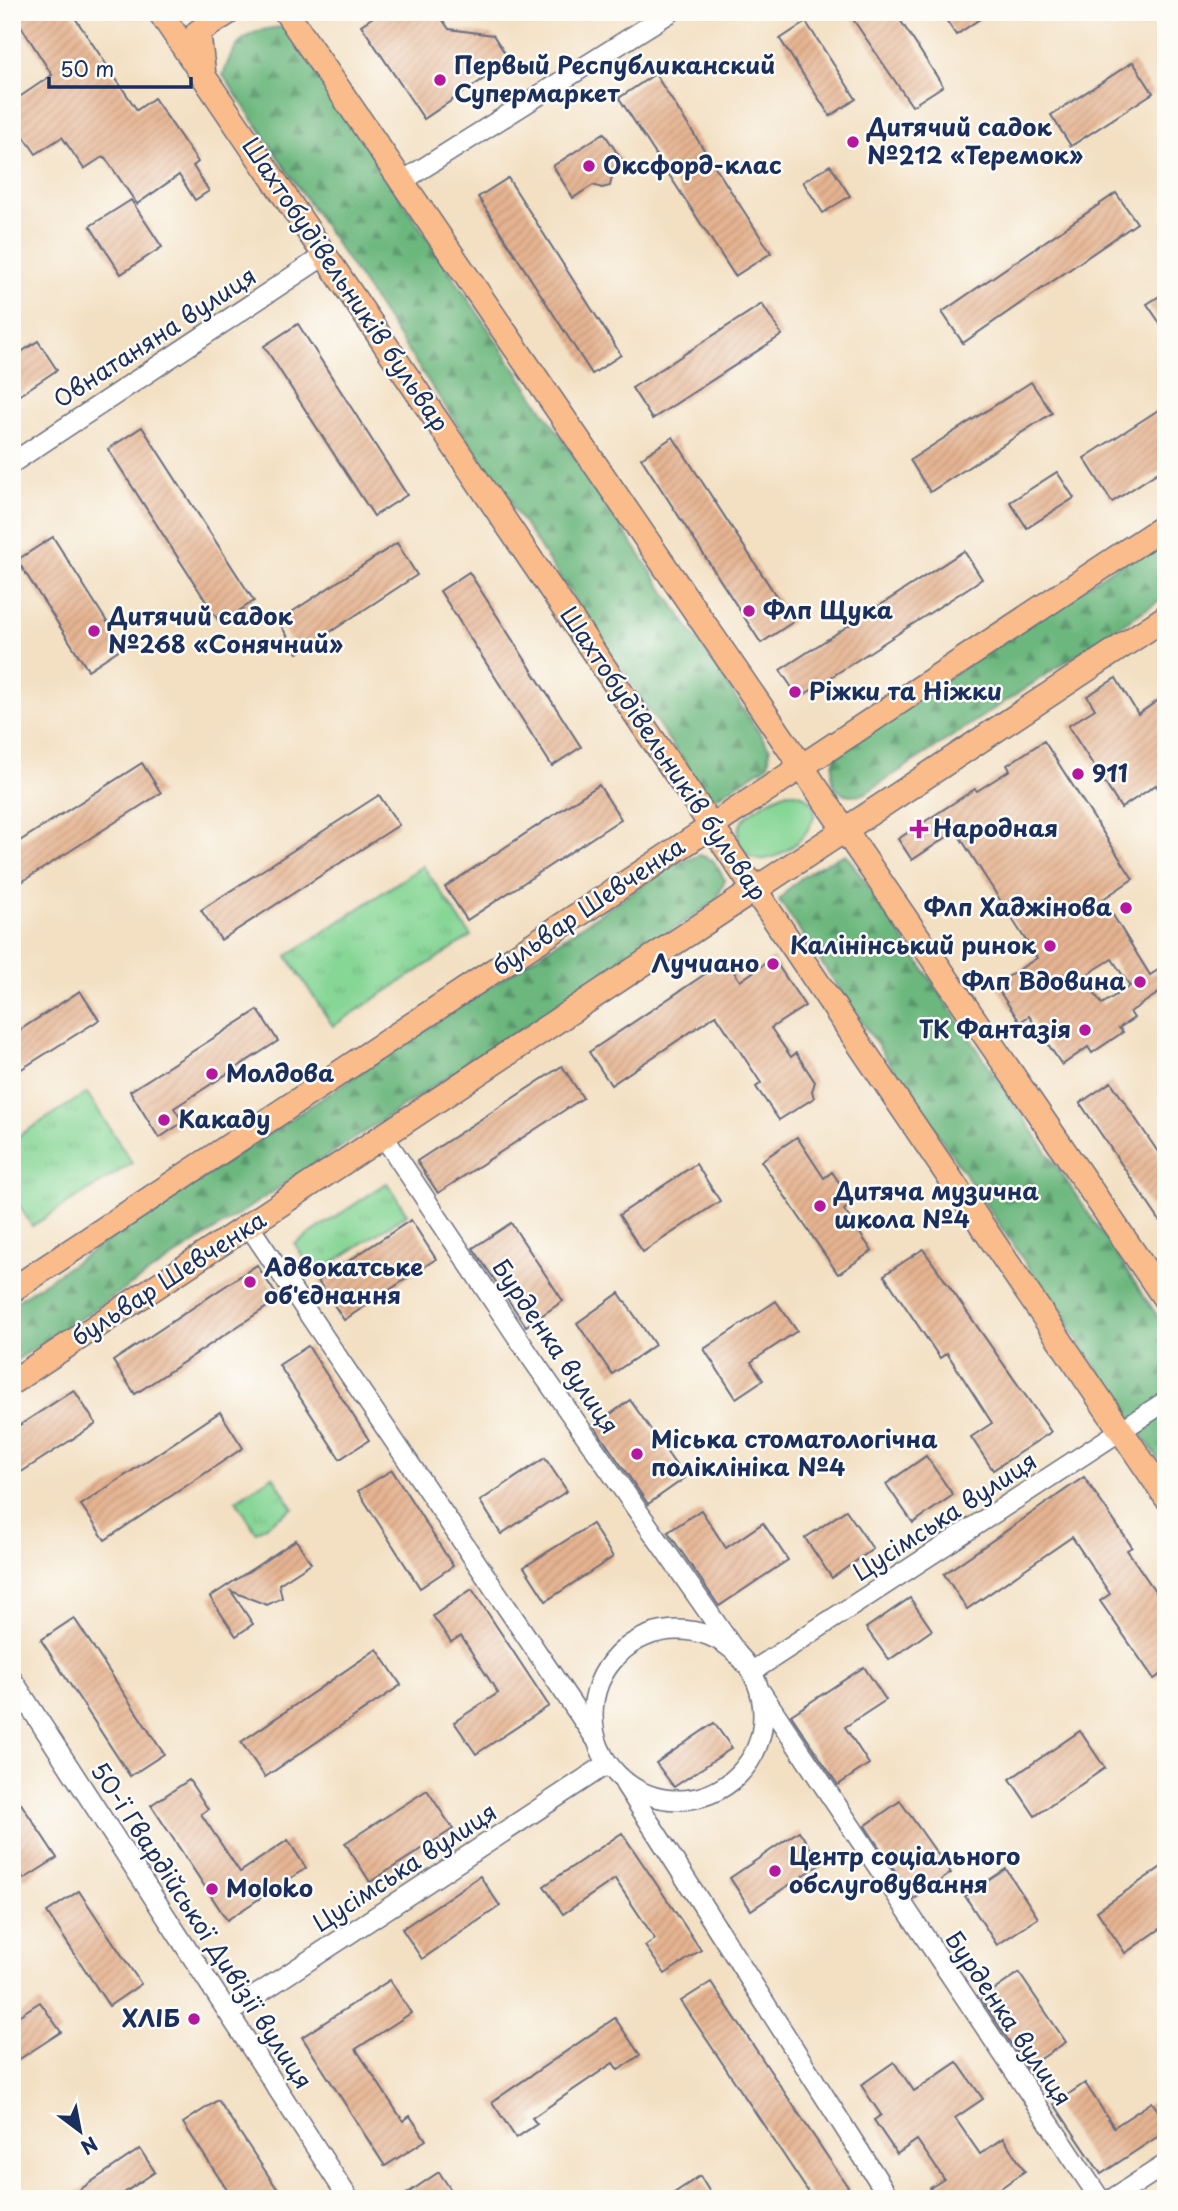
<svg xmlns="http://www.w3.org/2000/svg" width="1178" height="2211" viewBox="0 0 1178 2211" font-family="'Playpen Sans',sans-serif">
<defs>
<pattern id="forest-firs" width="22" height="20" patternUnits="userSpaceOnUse" patternTransform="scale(1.75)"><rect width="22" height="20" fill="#6cb77e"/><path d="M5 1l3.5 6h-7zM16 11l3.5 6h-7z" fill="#58956a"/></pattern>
<pattern id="park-tufts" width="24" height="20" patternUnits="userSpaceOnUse" patternTransform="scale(1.75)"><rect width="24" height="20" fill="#86d695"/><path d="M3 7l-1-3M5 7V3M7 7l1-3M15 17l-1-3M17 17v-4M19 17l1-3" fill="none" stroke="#73b883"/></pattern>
<pattern id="building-hatch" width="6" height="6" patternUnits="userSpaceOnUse" patternTransform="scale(1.75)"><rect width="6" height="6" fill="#e5b390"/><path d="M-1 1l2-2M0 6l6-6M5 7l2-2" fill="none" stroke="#c49a7f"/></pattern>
</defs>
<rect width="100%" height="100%" fill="#fdfcf7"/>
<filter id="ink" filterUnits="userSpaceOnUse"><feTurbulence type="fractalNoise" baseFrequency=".0143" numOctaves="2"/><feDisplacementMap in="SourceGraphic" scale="14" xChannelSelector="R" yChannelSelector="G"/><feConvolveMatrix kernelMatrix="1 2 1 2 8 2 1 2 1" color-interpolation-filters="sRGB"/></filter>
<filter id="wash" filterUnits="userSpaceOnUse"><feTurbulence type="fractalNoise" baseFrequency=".00686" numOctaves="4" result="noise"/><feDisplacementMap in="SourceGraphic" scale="28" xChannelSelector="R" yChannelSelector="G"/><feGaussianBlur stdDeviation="1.57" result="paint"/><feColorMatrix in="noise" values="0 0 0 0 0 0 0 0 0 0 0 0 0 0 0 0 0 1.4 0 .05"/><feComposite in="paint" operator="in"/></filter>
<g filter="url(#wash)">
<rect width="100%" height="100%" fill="#f3e0c3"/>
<path fill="#86d695" stroke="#50827a" stroke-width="2" d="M787,792C843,796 801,854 765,859C742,862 729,835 745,818C754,808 773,798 787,792Z"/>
<g fill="url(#forest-firs)" stroke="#44736e" stroke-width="2">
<path d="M286,27L770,749L768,765L719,796L713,797L703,791L223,75C235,39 249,28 286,27Z"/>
<path d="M1166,533V596L864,794C830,800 828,779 836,753Z"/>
<path d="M846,854L1166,1329V1470L779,900C797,877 819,865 846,854Z"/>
<polygon points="700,855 713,860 725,880 716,901 12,1363 12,1304 675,864"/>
</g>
<g fill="url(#park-tufts)" stroke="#50827a" stroke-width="2">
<polygon points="423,866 471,936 333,1026 287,956"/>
<polygon points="87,1093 132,1163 32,1226 12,1194 12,1140"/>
<polygon points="387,1183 407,1214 314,1275 295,1244"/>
<polygon points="273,1476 293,1508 256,1532 236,1500"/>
</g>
<g id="blocks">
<g fill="url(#building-hatch)" fill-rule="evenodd">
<polygon points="12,12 71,12 137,110 154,98 198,162 193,166 209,191 195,200 179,175 137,204 104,156 84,169 62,137 36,154 12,119 12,102 52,75"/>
<polygon points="381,12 437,12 449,29 493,35 510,61 424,119 361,25"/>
<polygon points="848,12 895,12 943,86 912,106"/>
<polygon points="941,12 990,12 956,35"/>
<polygon points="806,22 856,99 830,116 780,39"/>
<polygon points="1133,62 1153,93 1071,146 1051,115"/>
<polygon points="655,74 771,253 735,276 619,98"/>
<polygon points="604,133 625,165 613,172 610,186 602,188 593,185 573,198 553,166"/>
<polygon points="830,165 850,196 823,213 803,182"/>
<polygon points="508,178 621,355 592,374 478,197"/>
<polygon points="1116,193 1137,223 963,343 942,312"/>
<polygon points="131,200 162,247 121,274 90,226"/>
<polygon points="1166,292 1166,332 1147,304"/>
<polygon points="762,304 782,335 652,419 632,388"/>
<polygon points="298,324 407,495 374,516 264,346"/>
<polygon points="38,341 57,370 12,400 12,358"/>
<polygon points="1031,382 1052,413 930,492 910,460"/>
<polygon points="1166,405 1166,467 1112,502 1084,458"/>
<polygon points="142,427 254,601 220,623 108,449"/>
<polygon points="673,437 793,622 761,643 641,458"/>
<polygon points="1057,472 1074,498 1027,528 1010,502"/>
<polygon points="53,537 123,647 88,670 17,560"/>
<polygon points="397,543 417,575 298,653 278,621"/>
<polygon points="964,551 982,579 799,698 780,670"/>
<polygon points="469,572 581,747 552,766 440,591"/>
<polygon points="1116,678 1138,714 1166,695 1166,800 1156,785 1121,808 1068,726 1095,709 1087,696"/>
<path d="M1044,741L1133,879L1103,899L1150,975L1166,965V988L1130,1012L1134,1018L1119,1028L1123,1032L1092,1053L1088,1047L1062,1065L1029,1016L1020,1022L995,985L1037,958L956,831L912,860L898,839L975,789L977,791L985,786L1010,770L1007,765ZM1112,959L1130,986L1102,1004L1083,977Z"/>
<polygon points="142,763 161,793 12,888 12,846"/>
<polygon points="599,785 621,819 467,920 445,887"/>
<polygon points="379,795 399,825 221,940 201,910"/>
<polygon points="773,958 805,1006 771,1028 791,1057 796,1053 815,1082 812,1091 814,1098 779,1120 756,1087 761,1083 716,1015 611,1085 589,1052 726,960 740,981"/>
<polygon points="80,991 99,1020 12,1075 12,1035"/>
<polygon points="258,1010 278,1041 174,1108 183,1122 159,1138 130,1091"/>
<polygon points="562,1066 583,1098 438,1193 417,1161"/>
<polygon points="1111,1082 1166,1164 1166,1230 1080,1103"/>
<polygon points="797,1137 824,1178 832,1172 853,1203 844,1210 872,1251 838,1274 761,1161"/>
<polygon points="696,1164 720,1201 643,1252 619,1215"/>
<polygon points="411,1220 436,1259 344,1320 318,1281"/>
<polygon points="511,1223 563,1301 526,1326 473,1248"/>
<polygon points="923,1249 1051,1432 993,1470 971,1437 992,1423 947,1353 940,1358 884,1275"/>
<polygon points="257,1265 279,1299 135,1394 113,1361"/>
<polygon points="619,1293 655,1345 612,1374 577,1323"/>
<polygon points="776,1301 797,1331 751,1362 763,1380 736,1398 704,1349"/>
<polygon points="308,1346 369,1440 340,1459 279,1365"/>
<polygon points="74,1390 96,1424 12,1478 12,1430"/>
<polygon points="630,1400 685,1478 648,1504 594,1426"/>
<polygon points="220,1412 243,1448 105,1540 81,1505"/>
<polygon points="926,1456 953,1495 913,1523 886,1484"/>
<polygon points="545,1458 567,1491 501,1534 480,1501"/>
<polygon points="392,1470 453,1566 420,1588 358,1491"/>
<polygon points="1084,1477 1132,1547 1127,1550 1166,1607 1166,1671 1154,1679 1100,1601 1110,1594 1072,1537 967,1609 944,1574"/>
<polygon points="701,1510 726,1548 763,1523 788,1560 719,1606 668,1532"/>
<polygon points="846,1510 873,1549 832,1578 805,1538"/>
<polygon points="592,1524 613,1557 546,1601 524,1567"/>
<polygon points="296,1540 311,1563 279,1584 282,1598 267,1605 231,1591 253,1624 236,1636 210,1597"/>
<polygon points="472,1589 549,1706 476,1754 454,1722 498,1693 461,1636 451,1642 433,1616"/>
<polygon points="910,1598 932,1630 889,1660 866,1628"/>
<polygon points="74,1618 164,1754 130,1776 41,1640"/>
<polygon points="377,1649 401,1685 265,1777 241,1742"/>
<polygon points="864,1667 886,1700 845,1727 869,1764 838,1785 791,1715"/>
<polygon points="714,1723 732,1748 674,1787 656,1763"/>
<polygon points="1080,1731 1105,1768 1035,1816 1010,1779"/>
<polygon points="189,1780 208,1809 201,1814 240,1872 288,1840 306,1868 227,1920 151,1805"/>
<polygon points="12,1790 57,1858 24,1879 12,1861"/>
<polygon points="427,1790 453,1829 370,1882 345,1843"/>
<polygon points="900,1801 951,1873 914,1899 865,1826"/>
<polygon points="799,1831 821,1864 751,1910 730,1878"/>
<polygon points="622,1833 701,1950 665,1974 645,1946 655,1939 615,1879 563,1914 544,1886"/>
<polygon points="1166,1864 1166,1925 1125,1953 1097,1911"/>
<polygon points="1006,1869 1038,1918 997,1945 965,1896"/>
<polygon points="480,1876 500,1906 422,1959 402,1929"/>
<polygon points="79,1891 141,1984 109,2006 47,1912"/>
<polygon points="1019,1973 1066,2042 1027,2068 981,1999"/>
<polygon points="390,1980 411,2013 356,2049 403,2121 410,2116 426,2140 385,2166 302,2037"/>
<polygon points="711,1982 813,2135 856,2199 813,2199 681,2001"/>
<polygon points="40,2002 61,2032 12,2064 12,2020"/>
<polygon points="615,2018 640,2055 618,2070 613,2063 532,2118 537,2124 516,2138 492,2102"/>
<polygon points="894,2062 914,2091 957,2062 983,2099 955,2118 980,2154 1003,2138 1025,2171 985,2199 937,2199 930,2188 944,2179 917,2140 897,2154 874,2120 881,2115 861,2085"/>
<polygon points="1085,2083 1114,2127 1152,2102 1166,2122 1166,2131 1101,2174 1054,2104"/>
<polygon points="218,2100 280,2193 272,2199 233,2199 183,2123"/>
<polygon points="140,2149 155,2172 115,2199 66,2199"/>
<polygon points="439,2172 457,2199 399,2199"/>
<polygon points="700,2176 714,2199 665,2199"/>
</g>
</g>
</g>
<g filter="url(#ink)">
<use href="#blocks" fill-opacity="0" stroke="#676d81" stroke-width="2"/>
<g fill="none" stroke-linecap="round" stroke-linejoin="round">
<defs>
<g id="minor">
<polyline points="401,182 671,12"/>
<polyline points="12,463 325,255"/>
<polyline points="384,1137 530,1356 736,1652"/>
<polyline points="249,1226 595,1738"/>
<circle cx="678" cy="1715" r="85"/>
<polyline points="751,1672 1166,1401"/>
<polyline points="12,1679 349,2199"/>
<polyline points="761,1692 1100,2199"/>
<polyline points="625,1784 890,2199"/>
<polyline points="229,2013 607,1764"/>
<polyline points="1112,2199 1166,2164"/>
</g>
<g id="major">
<polyline points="160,12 1166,1497"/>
<polyline points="286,12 1166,1300"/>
<polyline points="203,71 198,32 229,12"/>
<polyline points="12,1290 1166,525"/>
<polyline points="12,1382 1166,617"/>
</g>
</defs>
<use href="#minor" stroke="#676d81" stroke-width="22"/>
<use href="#major" stroke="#676d81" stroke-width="27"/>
<use href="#minor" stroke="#fff" stroke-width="19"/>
<use href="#major" stroke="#fabc8b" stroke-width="24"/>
</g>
</g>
<g fill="#b5179e" stroke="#fdfcf7" stroke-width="2.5">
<circle cx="440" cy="80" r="7"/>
<circle cx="853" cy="142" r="7"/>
<circle cx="589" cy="166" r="7"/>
<circle cx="749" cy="611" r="7"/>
<circle cx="94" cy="631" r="7"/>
<circle cx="795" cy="692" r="7"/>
<circle cx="1078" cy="774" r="7"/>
<path d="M915.5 818.5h7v7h7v7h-7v7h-7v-7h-7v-7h7z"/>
<circle cx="1126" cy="908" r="7"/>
<circle cx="1050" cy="946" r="7"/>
<circle cx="773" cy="964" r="7"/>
<circle cx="1140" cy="982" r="7"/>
<circle cx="1085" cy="1030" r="7"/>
<circle cx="212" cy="1074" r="7"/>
<circle cx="164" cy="1120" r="7"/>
<circle cx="820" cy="1206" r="7"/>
<circle cx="250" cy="1282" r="7"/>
<circle cx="637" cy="1454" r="7"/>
<circle cx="775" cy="1871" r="7"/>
<circle cx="212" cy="1889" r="7"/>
<circle cx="194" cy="2019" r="7"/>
</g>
<g text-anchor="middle" stroke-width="5" stroke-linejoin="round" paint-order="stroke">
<g font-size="24" font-weight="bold" fill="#1b2f5e" stroke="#fdfcf7" text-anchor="start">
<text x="454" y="74">Первый Республиканский<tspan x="454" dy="28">Супермаркет</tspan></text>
<text x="867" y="136">Дитячий садок<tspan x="867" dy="28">№212 «Теремок»</tspan></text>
<text x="603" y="174">Оксфорд-клас</text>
<text x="763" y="619">Флп Щука</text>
<text x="108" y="625">Дитячий садок<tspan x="108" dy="28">№268 «Сонячний»</tspan></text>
<text x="809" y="700">Ріжки та Ніжки</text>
<text x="1092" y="782">911</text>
<text x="933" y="837">Народная</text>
<text x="1112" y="916" text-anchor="end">Флп Хаджінова</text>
<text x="1036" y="954" text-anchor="end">Калінінський ринок</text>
<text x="759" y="972" text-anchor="end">Лучиано</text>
<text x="1126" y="990" text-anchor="end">Флп Вдовина</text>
<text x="1071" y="1038" text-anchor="end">ТК Фантазія</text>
<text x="226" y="1082">Молдова</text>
<text x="178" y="1128">Какаду</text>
<text x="834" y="1200">Дитяча музична<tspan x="834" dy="28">школа №4</tspan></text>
<text x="264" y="1276">Адвокатське<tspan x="264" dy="28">об'єднання</tspan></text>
<text x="651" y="1448">Міська стоматологічна<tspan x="651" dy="28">поліклініка №4</tspan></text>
<text x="789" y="1865">Центр соціального<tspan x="789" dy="28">обслуговування</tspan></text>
<text x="226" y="1897">Moloko</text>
<text x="180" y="2027" text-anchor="end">ХЛІБ</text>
</g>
<g font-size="24" fill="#1b2f5e" stroke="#fdfcf7">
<text transform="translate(345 285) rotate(56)" y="8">Шахтобудівельників бульвар</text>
<text transform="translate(155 338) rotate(-33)" y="8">Овнатаняна вулиця</text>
<text transform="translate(663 754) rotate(56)" y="8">Шахтобудівельників бульвар</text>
<text transform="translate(589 907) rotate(-34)" y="8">бульвар Шевченка</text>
<text transform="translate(169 1279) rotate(-33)" y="8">бульвар Шевченка</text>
<text transform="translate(555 1347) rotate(56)" y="8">Бурденка вулиця</text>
<text transform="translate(945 1517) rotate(-33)" y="8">Цусімська вулиця</text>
<text transform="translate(405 1868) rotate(-33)" y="8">Цусімська вулиця</text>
<text transform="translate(201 1926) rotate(57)" y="8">50-ї Гвардійської Дивізії вулиця</text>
<text transform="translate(1008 2019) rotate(56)" y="8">Бурденка вулиця</text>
</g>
</g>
<rect width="1178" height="2211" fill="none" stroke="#fdfcf7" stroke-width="42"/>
<g transform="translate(80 2131) rotate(148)" stroke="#fdfcf7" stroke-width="5" paint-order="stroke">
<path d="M0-5L12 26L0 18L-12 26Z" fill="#1b2f5e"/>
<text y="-10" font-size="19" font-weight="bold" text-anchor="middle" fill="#1b2f5e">N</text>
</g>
<path d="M49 77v10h142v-10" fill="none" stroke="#1b2f5e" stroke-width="3.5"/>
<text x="60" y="77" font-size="21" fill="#1b2f5e" stroke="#fdfcf7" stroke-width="5" paint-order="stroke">50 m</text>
</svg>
